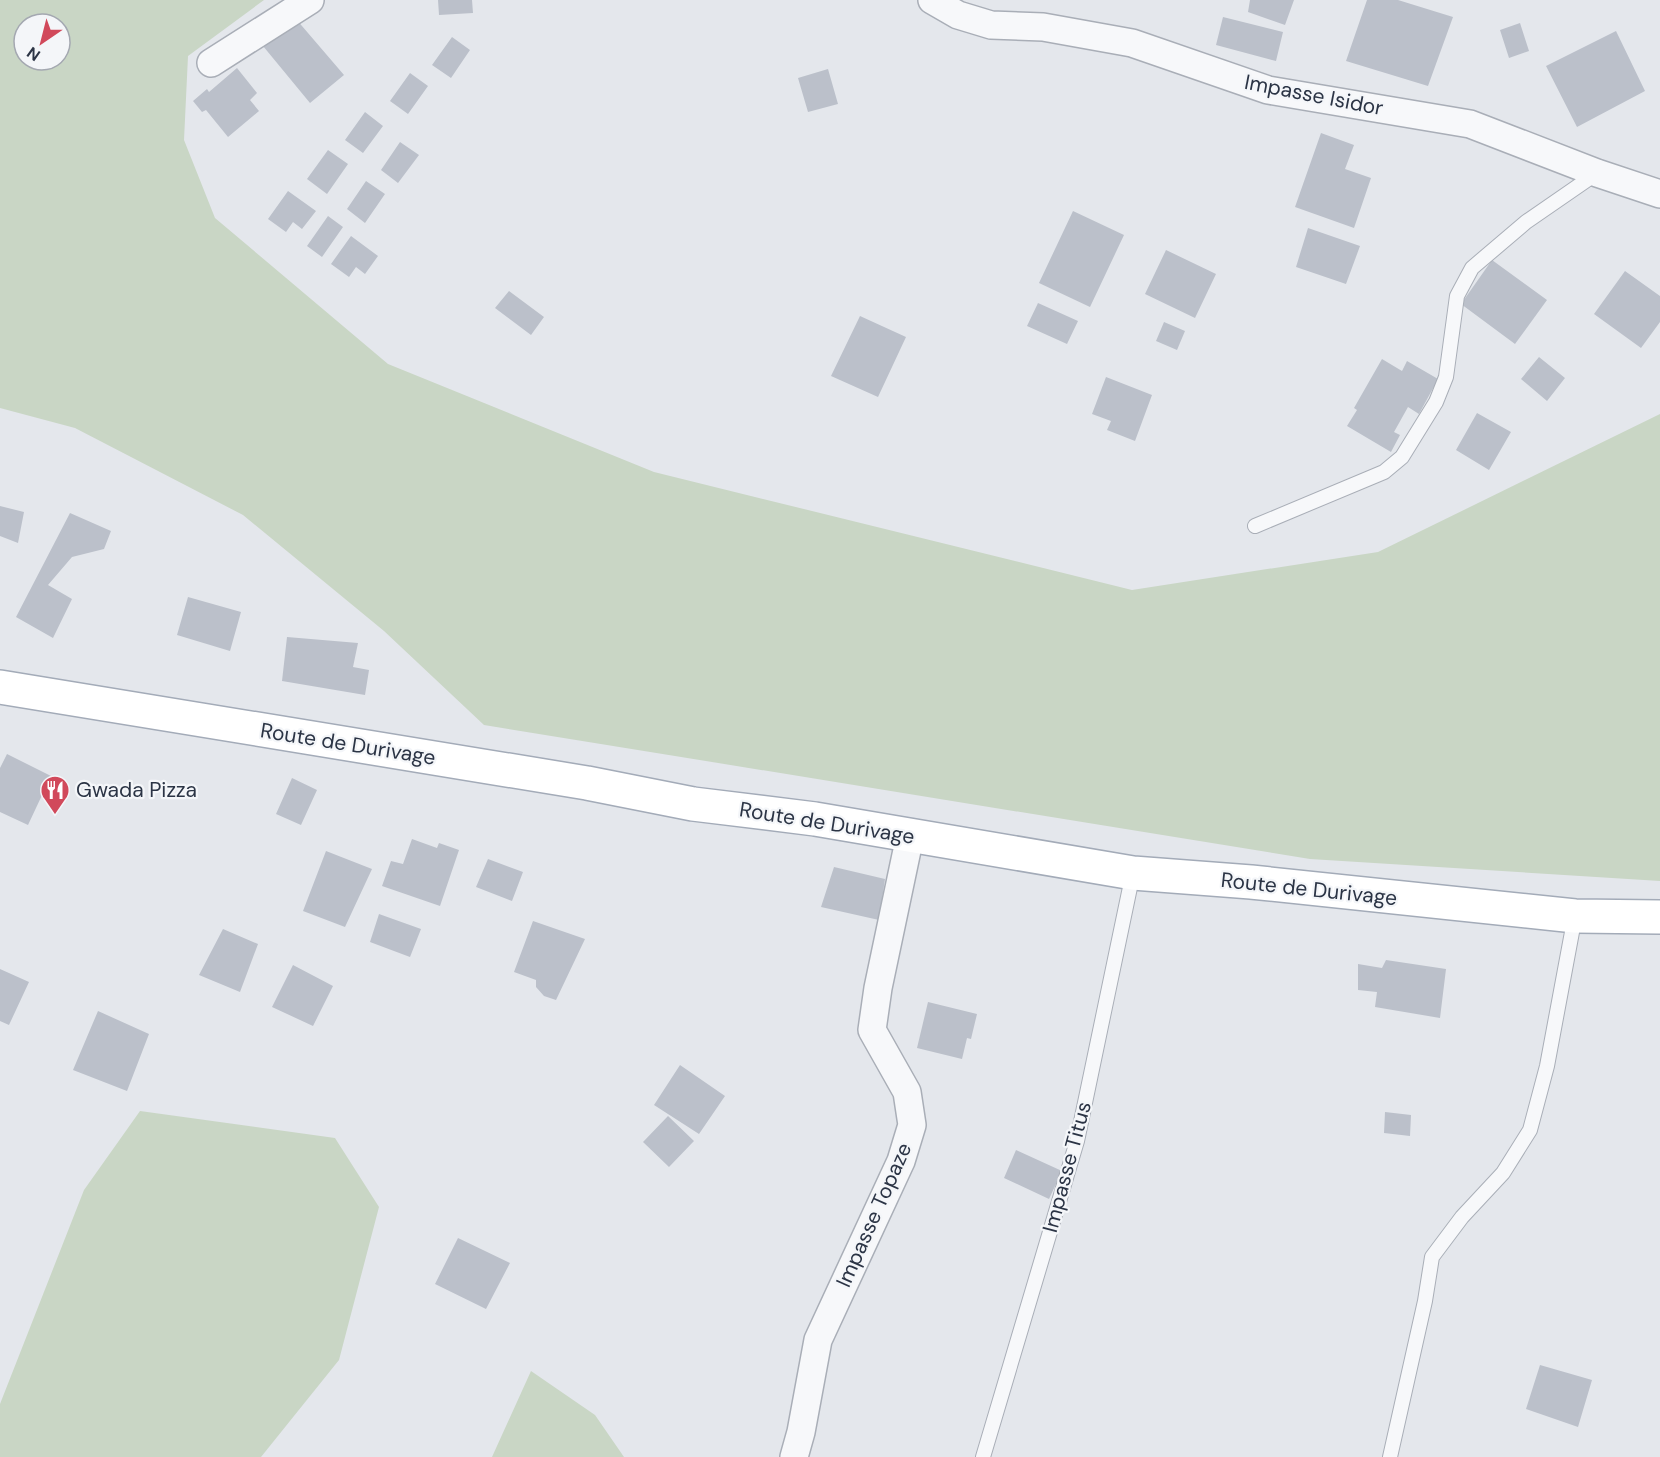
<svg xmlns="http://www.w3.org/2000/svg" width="1660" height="1457" font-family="'DM Sans',sans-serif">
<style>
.green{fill:#c9d6c5;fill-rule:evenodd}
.building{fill:#bbc0ca}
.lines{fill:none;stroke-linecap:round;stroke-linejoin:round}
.service-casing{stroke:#a9aeb7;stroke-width:16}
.minor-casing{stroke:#a9aeb7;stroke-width:30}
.primary-casing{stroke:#a3abb8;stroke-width:36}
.service{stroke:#f7f8fa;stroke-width:14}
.minor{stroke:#f7f8fa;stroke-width:27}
.primary{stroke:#fff;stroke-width:33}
.labels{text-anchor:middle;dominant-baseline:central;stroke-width:4.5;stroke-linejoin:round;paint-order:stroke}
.street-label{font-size:21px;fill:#2b3445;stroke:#f4f6f9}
.poi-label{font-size:21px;fill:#2b3445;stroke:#f4f6f9;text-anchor:start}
</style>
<rect width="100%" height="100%" fill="#e4e7ec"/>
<path class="green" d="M0 0H264L188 56 184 140 215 218 388 364 654 472 1132 590 1378 552 1660 414V881L1310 859 484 725 384 631 243 515 75 428 0 408ZM24 24H60V60H24Z
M140 1111 335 1138 379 1207 339 1360 261 1457H0V1404L84 1190Z
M531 1371 595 1415 624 1457H492Z"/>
<path class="building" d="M438 0H472L473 13 439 15Z
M1250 0H1294L1285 25 1248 12Z
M1367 0H1398L1453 17 1428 86 1346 61Z
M1223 17 1283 32 1276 61 1216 45Z
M296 19 344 75 310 103 263 46Z
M1520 23 1529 51 1509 58 1500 30Z
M1616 31 1645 91 1577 127 1546 66Z
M452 37 470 50 451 78 432 65Z
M237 68 257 93 250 100 259 111 228 137 206 110 202 112 193 101 207 89 209 92Z
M828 69 838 104 808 112 798 78Z
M410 73 428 86 408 114 390 101Z
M365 112 383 126 363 153 345 140Z
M1321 133 1354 145 1345 169 1371 178 1354 228 1295 207Z
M400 142 419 155 398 183 381 170Z
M328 150 348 164 327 194 307 179Z
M366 181 385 194 365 223 347 209Z
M288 191 316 211 302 229 293 222 286 232 268 219Z
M1073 211 1124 235 1090 307 1039 283Z
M328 216 343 227 322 257 307 246Z
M1308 228 1360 246 1346 284 1296 267Z
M351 236 378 256 365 274 356 267 349 277 331 264Z
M1166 250 1216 274 1195 318 1145 294Z
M1492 260 1547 300 1515 344 1461 304Z
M1625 271 1660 296V322L1641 348 1594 314Z
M509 291 544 317 531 335 495 308Z
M1038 303 1078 321 1067 344 1027 326Z
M860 316 906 337 878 397 831 376Z
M1164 322 1185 331 1177 350 1156 341Z
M1539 357 1565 378 1547 401 1521 379Z
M1382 359 1402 371 1407 361 1438 379 1419 414 1408 407 1394 432 1400 435 1391 452 1347 426 1357 410 1354 408Z
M1106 377 1152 395 1135 441 1107 430 1111 421 1092 414Z
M1477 413 1511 432 1489 470 1456 450Z
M0 506 24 512 18 543 0 536Z
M70 513 111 531 104 549 72 557 48 585 72 599 53 638 16 617Z
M188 597 241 612 230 651 177 635Z
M287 637 358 643 353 667 369 670 365 695 282 681Z
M7 754 51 776 28 825 0 812V768Z
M292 778 317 790 301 825 276 814Z
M412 839 437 848 439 843 459 850 440 906 382 886 391 861 403 864Z
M326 851 372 869 345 927 303 911Z
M488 859 523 872 512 901 476 887Z
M834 867 885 879 879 920 821 907Z
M379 914 421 929 410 957 370 942Z
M533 921 585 939 556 1000 544 996 536 987V980L514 972Z
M223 929 258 944 240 992 199 975Z
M1386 960 1446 969 1440 1018 1375 1007 1377 992 1358 990V964L1382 968Z
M293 965 333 986 313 1026 272 1007Z
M0 969 29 982 9 1025 0 1021Z
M928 1002 977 1014 971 1039 967 1038 962 1059 917 1048Z
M98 1011 149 1034 127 1091 73 1070Z
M680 1065 725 1096 699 1134 654 1105Z
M1385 1112 1411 1115 1410 1136 1384 1133Z
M668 1116 694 1141 669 1167 643 1142Z
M1016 1150 1062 1171 1049 1199 1004 1178Z
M458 1238 510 1263 486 1309 435 1284Z
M1540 1365 1592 1380 1578 1427 1526 1409Z"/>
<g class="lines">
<g class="service-casing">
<path id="service" d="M1255 526 1384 472 1402 457 1436 402 1446 377 1457 296 1472 268 1526 222 1597 173
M983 1457 1077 1141 1133 873
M1390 1457 1425 1301 1432 1257 1462 1217 1503 1173 1530 1130 1547 1066 1575 916"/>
</g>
<g class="minor-casing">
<path id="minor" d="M932 0 958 15 991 25 1043 27 1132 43 1268 90 1470 124 1597 173 1660 194
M211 63 310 0
M794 1457 801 1432 818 1340 901 1161 912 1125 907 1092 872 1030 878 988 910 836"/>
</g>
<g class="primary-casing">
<path id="primary" d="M0 687 587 783 693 804 815 819 1133 873 1251 882 1575 916 1660 917"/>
</g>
<use href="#service" class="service"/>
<use href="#minor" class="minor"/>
<use href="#primary" class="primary"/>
</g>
<defs>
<g id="restaurant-pin" transform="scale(1.5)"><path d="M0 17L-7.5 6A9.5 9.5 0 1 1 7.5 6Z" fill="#d1495b" stroke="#f4f6f9"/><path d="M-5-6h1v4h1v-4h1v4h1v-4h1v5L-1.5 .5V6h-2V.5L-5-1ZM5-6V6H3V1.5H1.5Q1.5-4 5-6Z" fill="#fff"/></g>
</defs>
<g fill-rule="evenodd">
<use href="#restaurant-pin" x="55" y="790"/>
</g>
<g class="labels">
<g class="street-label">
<text transform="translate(1314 95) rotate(11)">Impasse Isidor</text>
<text transform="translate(348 744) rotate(9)">Route de Durivage</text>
<text transform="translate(827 823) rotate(9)">Route de Durivage</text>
<text transform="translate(1309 889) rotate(6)">Route de Durivage</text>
<text transform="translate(1067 1167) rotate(-75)">Impasse Titus</text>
<text transform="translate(874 1215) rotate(-66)">Impasse Topaze</text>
</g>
<g class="poi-label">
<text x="76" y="790">Gwada Pizza</text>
</g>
</g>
<g transform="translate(42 42) rotate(215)"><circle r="28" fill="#f4f6f9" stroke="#a4a8b1" stroke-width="1.5"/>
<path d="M0-4.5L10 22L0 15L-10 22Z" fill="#d1495b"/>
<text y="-9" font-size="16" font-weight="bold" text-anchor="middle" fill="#2b3445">N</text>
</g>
</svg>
